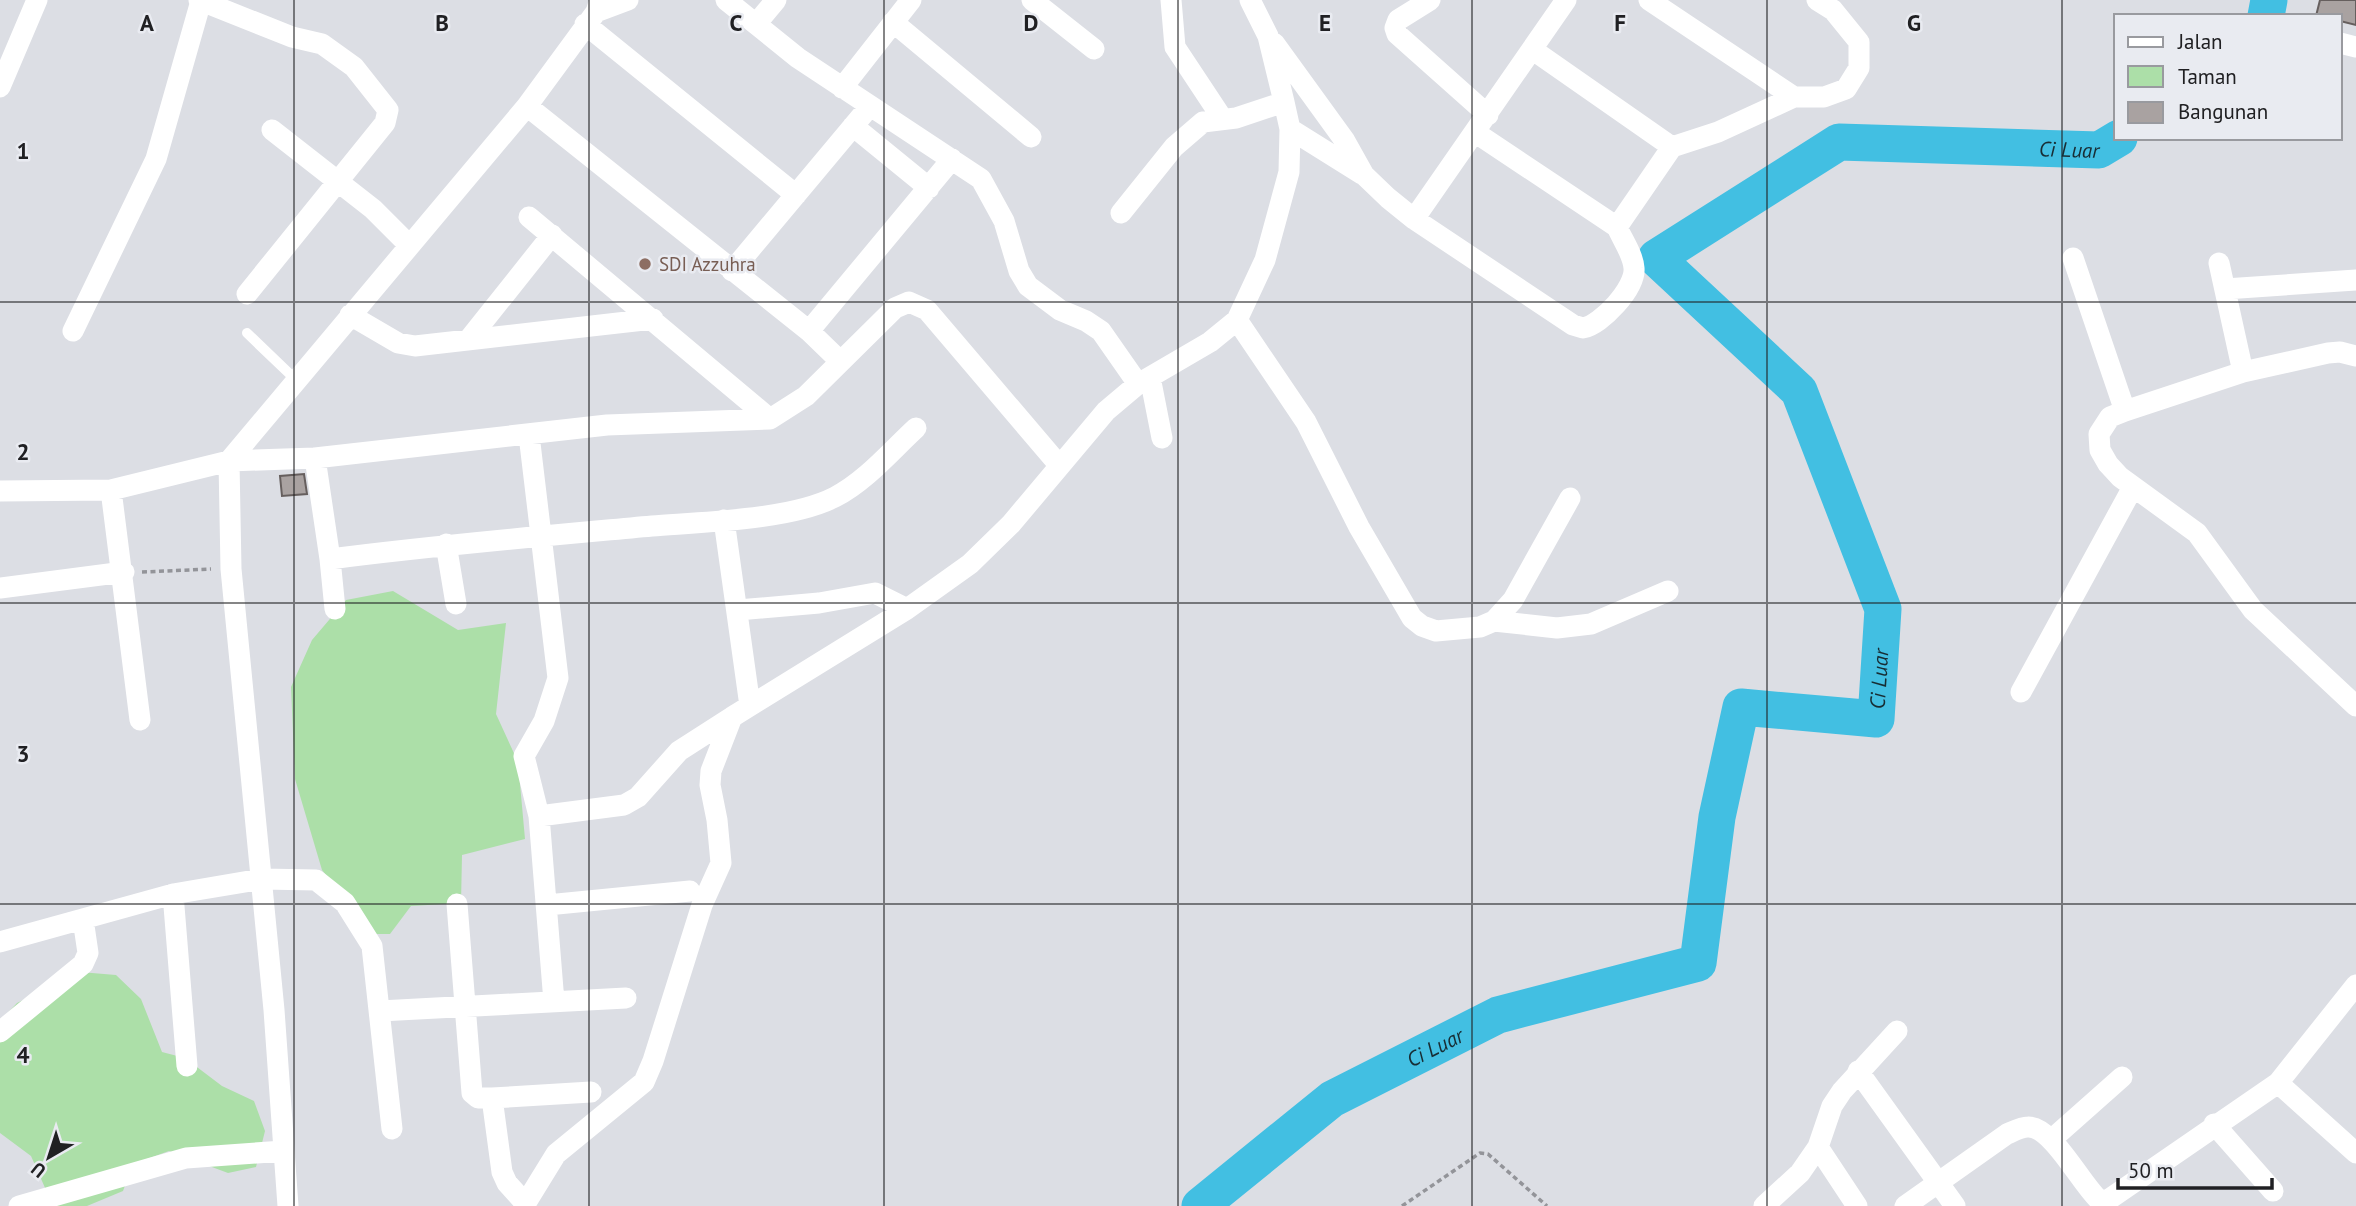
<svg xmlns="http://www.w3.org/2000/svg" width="2356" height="1206" font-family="'PT Sans',sans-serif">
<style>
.green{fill:#acdfa8}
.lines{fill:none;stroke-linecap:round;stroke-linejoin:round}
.river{stroke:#42bfe2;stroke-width:37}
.building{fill:#a9a2a1;stroke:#665f5e;stroke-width:2}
.path{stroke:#939499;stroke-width:3.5;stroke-dasharray:5 3.5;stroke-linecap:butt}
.lane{stroke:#fff;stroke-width:10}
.street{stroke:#fff;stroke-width:21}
.grid{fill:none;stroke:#202023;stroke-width:2;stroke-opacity:0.55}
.education-dot{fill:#8d6e63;stroke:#e9ebf1;stroke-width:2.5}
.labels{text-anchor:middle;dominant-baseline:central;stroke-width:5;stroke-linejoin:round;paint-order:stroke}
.education-label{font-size:19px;fill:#785e54;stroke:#e9ebf1;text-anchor:start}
.water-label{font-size:21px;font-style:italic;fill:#182d34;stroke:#e9ebf1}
.grid-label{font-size:23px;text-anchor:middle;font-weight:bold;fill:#202023;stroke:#e9ebf1;stroke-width:5;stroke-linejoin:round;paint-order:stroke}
</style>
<rect width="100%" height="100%" fill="#dcdee4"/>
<path class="green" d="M393 591 458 630 506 623 496 714 518 762 525 839 462 855 461 903 411 906 390 934H372L322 870 295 779 291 687 312 640 346 600Z
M80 972 116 975 141 999 162 1052 185 1058 222 1086 254 1101 265 1131 256 1167 228 1173 169 1151 133 1164 123 1191 87 1206H53L31 1156 0 1133V1021L17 1003Z"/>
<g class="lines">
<g class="river">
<path d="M2266 16 2269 0"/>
<path id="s1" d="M1200 1206 1332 1099 1498 1015 1698 963 1717 817 1741 707 1876 719 1883 609 1799 391 1656 258 1839 142 2099 150 2119 138"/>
</g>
</g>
<path class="building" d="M2320 0H2356V25L2340 21V16H2316Z
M304 474 307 494 282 496 280 476Z"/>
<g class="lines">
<path class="path" d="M142 572 211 569
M1402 1206 1480 1153 1488 1154 1547 1206"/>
<path class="lane" d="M247 333 295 379"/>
<path class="street" d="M199 0 292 37 322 44 354 67 388 110 385 123 247 294
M726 0 798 58 981 179 1004 221 1019 271 1028 286 1060 310 1086 321 1101 331 1138 384
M1032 0 1094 49
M1171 0 1175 47 1222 118
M1430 0 1398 20 1395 28 1397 34 1488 115
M1649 0 1794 97
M596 12 628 0
M893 22 1031 137
M585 24 796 195
M756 24 776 0
M1274 43 1345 141 1364 175 1388 198 1414 219 1573 325 1583 328C1601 325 1636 288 1634 268 1633 254 1622 239 1617 227L1672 147 1718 132 1794 97H1824L1846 89 1859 68V42L1833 10 1817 0
M2340 43 2356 47
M1533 50 1672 147
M0 87 37 0
M842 88 911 0
M527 106 809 331 840 361
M853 126 929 188
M1290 129 1362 174
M272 130 373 209 409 245
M1476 133 1617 227
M1121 213 1174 147 1203 122 1236 118 1284 102
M529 217 770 419
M1414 219 1566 0
M2073 258 2125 411
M2219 263 2243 372
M732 271 870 106
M2225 289 2356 280
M350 315 398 343 415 346 653 319
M1237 320 1306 422 1359 527 1412 618 1422 626 1436 631 1480 627 1494 621 1513 600 1570 498
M73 331 156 159 201 1
M809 331 952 159
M470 338 552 235
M2356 356 2340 352 2328 353 2243 372 2125 411 2110 417 2099 434 2100 450 2108 464 2120 477 2197 533 2253 610 2356 706
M1150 377 1162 438
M529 435 558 678 544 721 524 756 539 816 554 1002
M315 458 330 559C437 545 544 536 652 526 704 522 790 520 835 497 866 481 891 451 916 428
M111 490 140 720
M0 491 111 490 229 461 315 458 607 425 770 419 806 396 895 308 909 302 927 310 1059 465
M724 520 750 706
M446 544 456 604
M330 559 335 609
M0 588 124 572
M738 610 819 603 875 593 907 609
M1494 621 1557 628 1591 624 1668 591
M2021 692 2133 487
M539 816 624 805 638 797 679 751 732 717
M173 894 187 1066
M457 904 472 1093 478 1098H492L591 1092
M547 905 690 891
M0 942 173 894 262 879 316 880 345 903 372 946 392 1129
M380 1011 626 998
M0 1032 83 964 88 953 83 919
M1858 1071 1955 1206
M2278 1083 2356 1153
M492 1098 502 1172 507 1183 525 1203
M2214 1124 2273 1191
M2051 1140 2122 1077
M1818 1147 1857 1206
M19 1206 186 1158 284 1151
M288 1206 274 1010 231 569 229 461 527 106 596 12 600 0
M524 1206 556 1154 644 1082 653 1061 702 905 721 863 717 820 710 785 711 771 732 717 907 609 970 564 1011 524 1106 411 1138 384 1210 342 1237 320 1265 260 1289 172 1290 129 1284 102 1268 36 1250 0
M1764 1206 1800 1173 1818 1147 1832 1106 1842 1091 1897 1031
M1905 1206 2007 1134C2014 1131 2021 1127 2028 1127 2052 1126 2081 1184 2099 1200H2108L2278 1083 2356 985"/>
</g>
<path class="grid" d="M294 0V1206M589 0V1206M884 0V1206M1178 0V1206M1472 0V1206M1767 0V1206M2062 0V1206M0 302H2356M0 603H2356M0 904H2356"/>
<circle class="education-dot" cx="645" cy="264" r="7"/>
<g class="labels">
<g class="education-label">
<text x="659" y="264">SDI Azzuhra</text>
</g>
<g class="water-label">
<text stroke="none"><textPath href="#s1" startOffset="1944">Ci Luar</textPath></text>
<text stroke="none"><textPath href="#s1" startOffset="998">Ci Luar</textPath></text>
<text stroke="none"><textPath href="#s1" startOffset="285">Ci Luar</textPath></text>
</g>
</g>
<g class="grid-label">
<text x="147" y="31">A</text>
<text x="442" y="31">B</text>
<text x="736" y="31">C</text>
<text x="1031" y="31">D</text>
<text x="1325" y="31">E</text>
<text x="1620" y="31">F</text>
<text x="1914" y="31">G</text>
<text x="23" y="159">1</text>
<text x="23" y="460">2</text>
<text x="23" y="762">3</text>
<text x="23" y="1063">4</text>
</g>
<rect x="2114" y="14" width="228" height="126" fill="#e9ebf1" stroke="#999a9f" stroke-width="2"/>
<rect x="2128" y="37" width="35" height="10" fill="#ffffff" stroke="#999a9f" stroke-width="2"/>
<text x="2178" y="49" font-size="21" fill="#202023">Jalan</text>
<rect x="2128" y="66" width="35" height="21" fill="#acdfa8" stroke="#999a9f" stroke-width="2"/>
<text x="2178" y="84" font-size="21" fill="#202023">Taman</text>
<rect x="2128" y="102" width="35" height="21" fill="#a9a2a1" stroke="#999a9f" stroke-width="2"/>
<text x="2178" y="119" font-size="21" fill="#202023">Bangunan</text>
<g transform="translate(49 1157) rotate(219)" stroke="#e9ebf1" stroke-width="5" paint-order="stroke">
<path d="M0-5L12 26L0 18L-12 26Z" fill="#202023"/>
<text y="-10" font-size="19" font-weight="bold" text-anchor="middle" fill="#202023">U</text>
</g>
<path d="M2118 1178v10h154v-10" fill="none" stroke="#202023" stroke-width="3.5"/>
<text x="2128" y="1178" font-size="21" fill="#202023" stroke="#e9ebf1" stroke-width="5" paint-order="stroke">50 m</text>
</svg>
